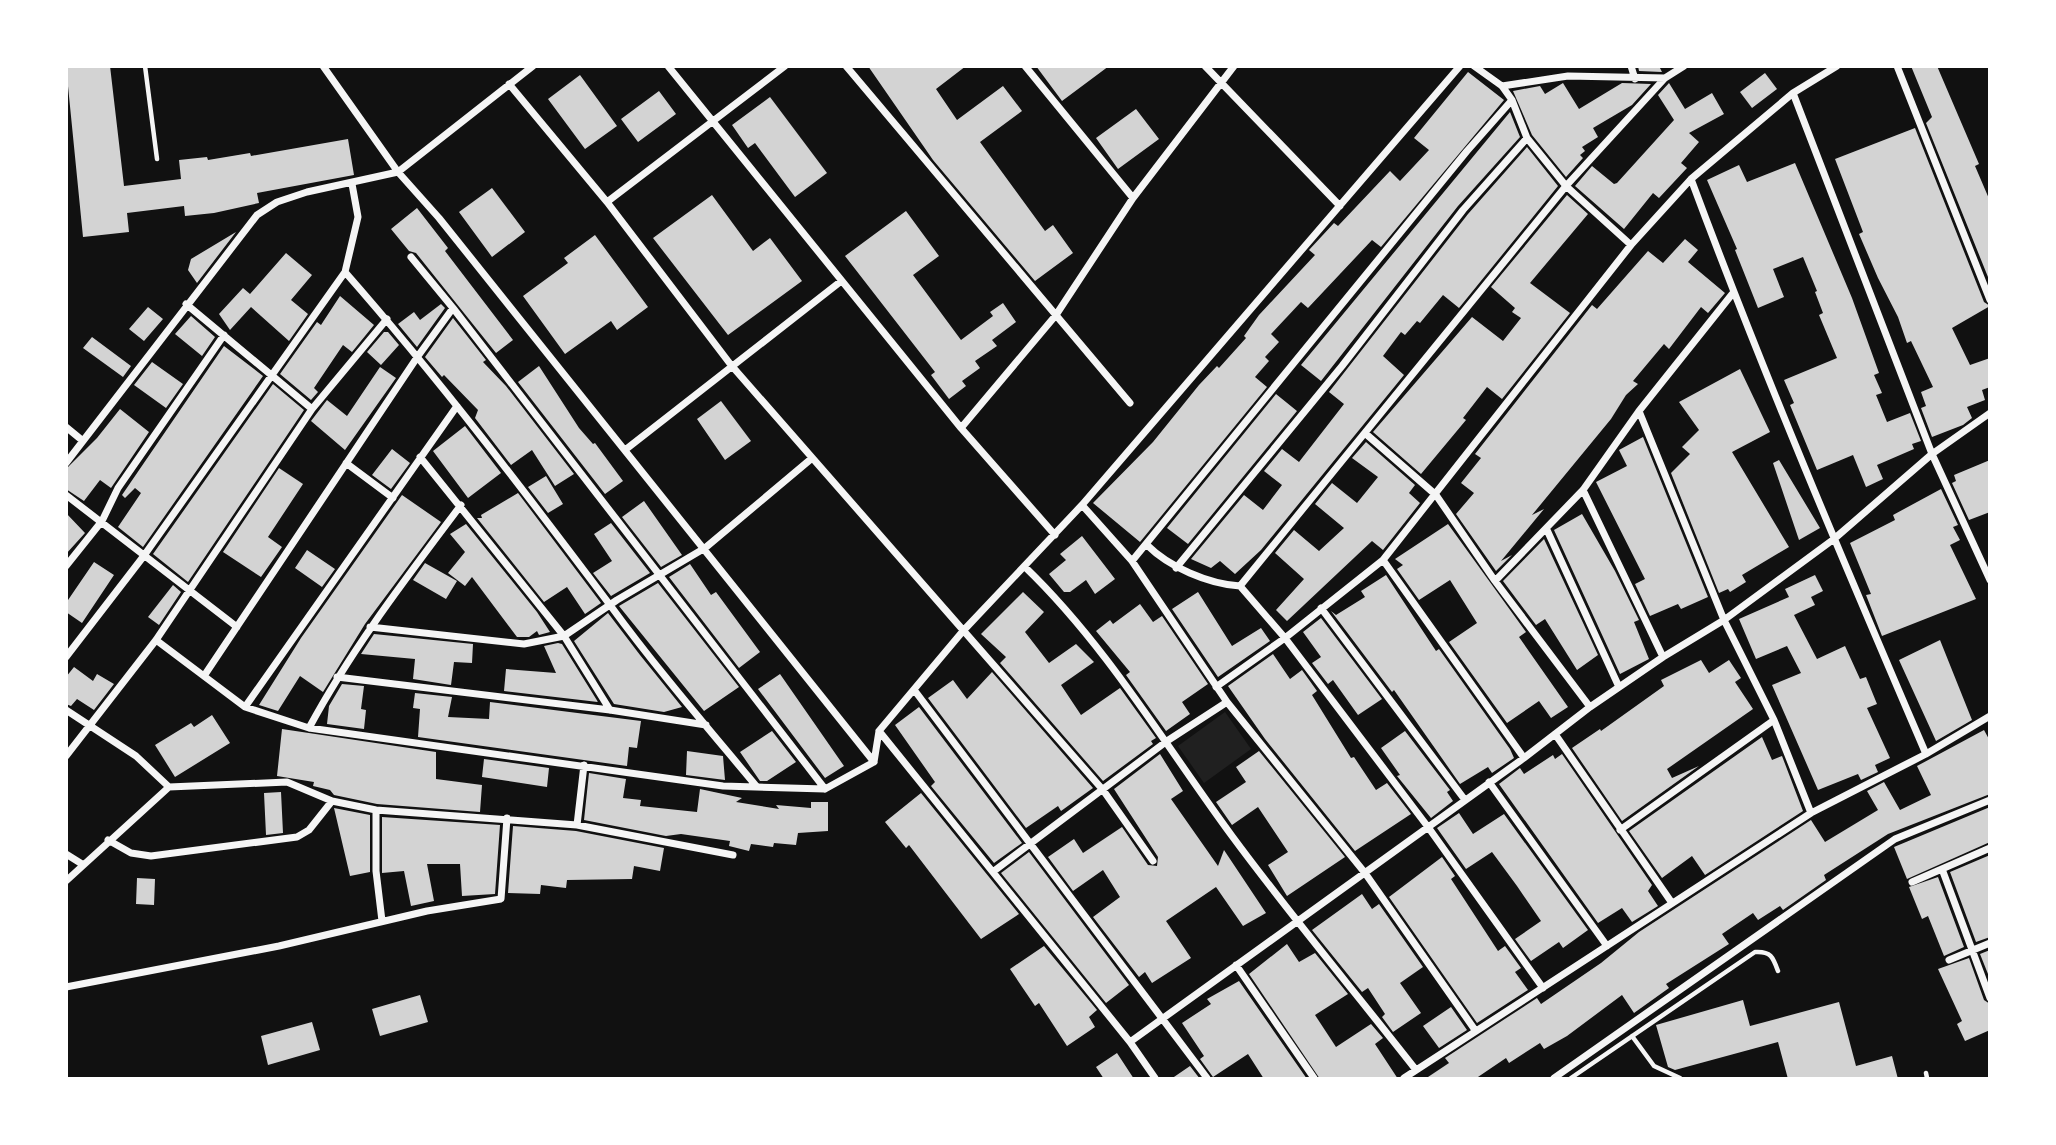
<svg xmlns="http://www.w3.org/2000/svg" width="2056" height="1145" font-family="'Varela Round',sans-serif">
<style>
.green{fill:#202020}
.building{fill:#d3d3d3}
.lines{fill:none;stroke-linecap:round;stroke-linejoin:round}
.service{stroke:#f5f5f5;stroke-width:4.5}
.minor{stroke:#f5f5f5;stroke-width:7}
</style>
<rect width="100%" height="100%" fill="#111"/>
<path class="green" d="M1225 712 1251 749 1204 783 1178 746Z"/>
<path class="building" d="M66 66H110L124 186 181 179 179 160 207 157 208 160 250 153 251 156 348 139 354 175 257 193 259 203 214 213 185 216 184 206 127 213 129 232 83 237Z
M868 66H966L936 89 957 120 1003 86 1022 111 980 142 1045 231 1053 225 1073 253 1035 281 933 160Z
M1036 66H1109L1062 101Z
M1638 66H1659L1662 72 1639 71Z
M1911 66H1937L1979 164 1975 166 1990 201V282L1926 123 1932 117Z
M1468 72 1504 100 1381 247 1372 240 1308 308 1301 302 1271 334 1279 342 1265 357 1269 361 1255 377 1267 387 1140 542 1093 503 1153 442 1199 385 1217 366 1219 368 1246 338 1244 336 1259 315 1315 255 1309 250 1334 223 1338 226 1390 171 1400 181 1429 150 1414 138Z
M1765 73 1777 89 1752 108 1740 92Z
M580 75 617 126 585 149 548 99Z
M1563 83 1579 109 1622 83 1651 84 1632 105 1593 128 1598 137 1582 147 1585 151 1580 155 1583 158 1566 177 1532 135 1513 91 1540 86 1545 94Z
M1669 83 1685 109 1712 93 1724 114 1689 133 1699 142 1681 163 1687 168 1659 198 1653 193 1624 229 1575 186 1592 166 1614 184 1617 183 1674 120 1658 95Z
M659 91 676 114 638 142 621 119Z
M770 97 827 173 795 197 755 143 748 148 732 125Z
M1136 109 1159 139 1118 169 1096 138Z
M1510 112 1520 137 1458 206 1321 381 1301 365Z
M1915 128 1984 302 1990 306 1952 328 1970 365 1990 358V387L1982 390 1985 400 1967 407 1972 418 1963 425 1932 437 1921 408 1926 406 1921 392 1933 387 1911 341 1907 343 1898 317 1878 278 1859 234 1863 232 1835 159Z
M1527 147 1558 186 1459 308 1443 295 1420 323 1417 321 1405 335 1401 332 1383 356 1404 375 1261 550 1235 574 1220 561 1211 568 1191 559 1244 495 1263 510 1282 485 1264 471 1282 449 1299 462 1344 404 1329 392 1468 214Z
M1795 163 1852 298 1879 373 1874 375 1882 393 1876 395 1887 422 1910 413 1921 441 1912 444 1914 449 1877 465 1883 479 1866 487 1853 455 1817 470 1790 405 1794 403 1784 380 1837 358 1819 315 1823 313 1815 292 1817 291 1803 257 1773 269 1784 297 1758 308 1735 250 1737 249 1707 180 1739 165 1747 182Z
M492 188 525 232 492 257 459 212Z
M712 195 753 251 770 238 802 281 728 335 653 238Z
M1567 195 1588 214 1530 283 1570 313 1502 399 1487 387 1463 418 1466 420 1421 474 1373 432 1472 317 1503 341 1521 318 1512 312 1515 308 1491 287Z
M417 208 448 248 445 251 513 340 496 353 416 253 409 251 391 229Z
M906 211 939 256 913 275 961 340 993 316 990 312 1003 303 1016 322 992 340 997 346 975 361 980 368 962 381 966 386 949 399 931 375 935 372 845 256Z
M236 232 197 283 188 270 191 259Z
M595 235 648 307 617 330 611 321 565 354 523 296 568 263 564 258Z
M1685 239 1698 250 1688 262 1725 293 1708 313 1701 307 1669 349 1664 344 1633 381 1638 384 1626 395 1611 419 1532 515 1544 509 1501 561 1512 555 1496 571 1456 514 1474 493 1461 483 1481 458 1475 454 1592 305 1597 309 1648 251 1663 263Z
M286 253 312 275 291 300 308 314 289 341 251 307 230 330 219 314 243 288 250 294Z
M340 296 374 325 352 352 343 345 314 388 318 392 311 400 280 374 317 322 321 325Z
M441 304 445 308 417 347 398 324 414 312 420 320Z
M148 307 163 319 144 341 129 329Z
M191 316 215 337 202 356 175 334Z
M453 318 486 360 483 362 506 386 574 474 555 486 532 450 511 465 475 418 478 410 444 375 442 377 425 357Z
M384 332H388L399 345 381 365 367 352Z
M92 337 131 366 123 377 83 348Z
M224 346 263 376 143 547 118 527 141 493 135 488 125 498 122 495Z
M152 362 183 384 166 408 134 385Z
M539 366 579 428 593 444 595 443 623 481 605 494 518 382Z
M380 367 396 378 345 450 311 421 327 400 347 416Z
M1740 369 1770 432 1732 452 1789 547 1742 575 1746 582 1730 592 1728 589 1719 593 1671 473 1690 454 1682 447 1699 430 1679 402Z
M273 384 304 410 188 582 153 554Z
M1276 394 1297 411 1188 544 1167 528Z
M721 401 751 441 725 460 697 419Z
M120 409 149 432 111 488 100 480 84 501 66 489V469L97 438Z
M465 426 501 473 468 498 433 451Z
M1643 437 1708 597 1681 609 1678 604 1650 616 1635 584 1645 579 1596 482 1627 466 1619 450Z
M1366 442 1415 485 1409 493 1420 503 1383 550 1372 541 1287 621 1276 610 1304 579 1275 553 1294 530 1319 551 1344 528 1315 504 1332 483 1357 503 1378 477 1352 458Z
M392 449 410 463 391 489 372 475Z
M1779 460 1820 528 1799 540 1773 463Z
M1990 460V512L1969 520 1952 483 1956 481 1954 475Z
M279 468 303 484 268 537 282 547 261 577 223 552Z
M546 476 563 504 548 513 528 487Z
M1941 489 1958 525 1953 527 1960 540 1950 545 1976 599 1882 636 1866 595 1871 594 1850 543 1895 520 1893 515Z
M518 493 601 603 585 614 567 587 544 602 477 518H482L481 515Z
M402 495 441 522 365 624 323 692 300 676 278 711 259 705 301 638Z
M644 501 682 555 661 567 622 517Z
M66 513 85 533 66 554Z
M1582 514 1615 571 1639 620 1634 622 1649 659 1620 674 1554 530Z
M611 523 650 573 611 596 593 573 612 561 594 534Z
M466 524 537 612 550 632 539 635 537 631 529 637H517L472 577 465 586 448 573 465 552 450 534Z
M1448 524 1526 632 1519 637 1568 707 1551 718 1539 701 1507 723 1449 642 1477 623 1450 580 1419 600 1397 569 1403 565 1395 559Z
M1082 536 1115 579 1095 594 1086 580 1070 592H1064L1049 574 1066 560 1060 554Z
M1544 539 1598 655 1577 670 1545 619 1536 625 1503 581Z
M307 550 335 569 322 587 295 568Z
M94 562 114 575 82 623 66 612V603Z
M425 563 457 581 446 599 413 580Z
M690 564 711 595 716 592 760 652 739 668 669 577Z
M1386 575 1436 651 1439 649 1510 749 1514 758 1492 773 1488 767 1460 784 1394 690 1392 692 1331 611 1336 615 1365 597 1361 591Z
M1815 575 1823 591 1811 597 1815 605 1794 615 1817 659 1845 646 1860 679 1866 677 1877 704 1867 708 1890 758 1875 765 1878 772 1861 780 1858 774 1818 790 1772 685 1801 673 1787 646 1756 659 1739 619 1789 597 1785 589Z
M658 583 739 687 704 711 619 606Z
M173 585 181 592 159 625 148 617Z
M1023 592 1044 612 1025 632 1049 663 1076 644 1094 662 1061 685 1081 715 1120 688 1156 738 1151 741 1153 744 1103 781 1000 663 1006 657 981 634Z
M1198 592 1232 646 1261 628 1270 641 1218 677 1172 609Z
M1140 604 1153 622 1162 616 1208 684 1182 702 1190 714 1166 731 1126 675 1130 672 1096 631 1110 620 1113 624Z
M608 613 640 655 682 707 664 712 614 704 574 641Z
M1321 618 1382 699 1358 715 1333 680 1328 684 1312 663 1321 657 1303 632Z
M374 634 473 644 472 663 454 662 451 685 413 679 415 659 361 654Z
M1940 640 1972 720 1936 741 1899 660Z
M558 643 562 644 598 702 504 691 506 669 556 673 544 646Z
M1273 654 1290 679 1302 670 1317 691 1312 695 1351 758 1354 757 1376 790 1387 783 1411 814 1355 851 1265 739 1228 686Z
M1701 660 1709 673 1729 660 1741 678 1735 682 1753 709 1667 769 1672 778 1699 766 1622 821 1572 748 1600 729 1601 731 1664 686 1661 680Z
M74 667 93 681 97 674 114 684 94 710 77 699 71 706 66 704V677Z
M992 672 1093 788 1061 811 1058 806 1026 828 928 698 953 680 967 699Z
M780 674 844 766 825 778 758 689Z
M342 684 364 686 361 709 366 710 364 729 327 724 329 706Z
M415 693 452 697 448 717 489 719 490 702 641 721 637 748 629 747 627 766 418 737 420 709 413 708Z
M919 707 1022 843 994 863 931 786 935 782 895 725Z
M212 715 230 743 175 777 155 745 191 723 194 727Z
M282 729 436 752V779L482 785 480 812 377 804 334 795 330 790 313 786 314 782 277 776Z
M1984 730 1990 741V794L1888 834 1824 875 1826 880 1783 910 1780 906 1758 920 1753 913 1722 934 1729 944 1666 984 1669 988 1634 1013 1622 995 1567 1036 1544 1049 1540 1043 1509 1063 1506 1058 1475 1079H1425L1449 1063 1445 1058 1537 998 1541 1004 1601 963 1639 932 1811 820 1825 842 1878 810 1867 791 1884 782 1900 810 1931 795 1917 766Z
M772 731 796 762 767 781H760L740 752Z
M1405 731 1450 790 1447 792 1453 801 1431 818 1397 776 1400 775 1381 748Z
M1762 737 1772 760 1782 756 1803 811 1705 875 1692 856 1662 878 1629 831Z
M687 751 723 756 725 780 686 775Z
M1259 751 1345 857 1287 896 1268 865 1288 852 1258 807 1232 825 1216 802 1246 782 1236 767Z
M1160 754 1183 791 1171 799 1218 866 1224 850 1266 913 1243 926 1216 887 1166 921 1191 958 1152 983 1145 972 1139 977 1093 917 1120 897 1103 870 1073 891 1048 857 1074 839 1083 853 1122 827 1148 865 1157 866 1158 857 1114 789Z
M1562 754 1652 885 1648 891 1658 906 1632 922 1622 908 1598 923 1499 784 1520 768 1524 774 1553 755 1555 759Z
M484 759 549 768 547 787 482 777Z
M589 773 626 779 623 798 641 800 640 806 697 812 700 789 742 798 736 802 779 809 776 805 811 808V802H828V831L798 833 796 845 774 843 773 847 751 844 749 851 729 846 730 841 681 834 666 836 584 820Z
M281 792 283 833 266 835 264 793Z
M921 793 1019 914 981 939 909 845 906 848 885 822Z
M1990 807V842L1907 879 1894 847Z
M334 808 370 815V872L350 876Z
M1459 813 1473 834 1504 814 1588 930 1563 948 1559 942 1531 961 1515 939 1541 921 1517 886 1492 852 1466 869 1437 828Z
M382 817 500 825 495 894 462 896 460 864H427L434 901 411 906 404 871 382 873Z
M513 826 576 831 664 848 660 871 634 866 632 879 567 880 566 888 541 885 540 894 508 893Z
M1029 852 1129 985 1106 1003 1001 873Z
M1990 855V937L1976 942 1950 872Z
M1442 857 1455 876 1451 879 1498 951 1505 946 1521 968 1515 972 1528 990 1477 1023 1389 897Z
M1938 877 1964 947 1944 956 1928 916 1922 919 1909 887Z
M137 878 155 879 154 905 136 904Z
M1362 894 1372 909 1379 904 1423 967 1400 983 1421 1013 1393 1032 1382 1017 1385 1014 1368 988 1362 992 1312 930Z
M1287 944 1299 962 1315 953 1348 994 1315 1015 1336 1047 1371 1024 1383 1038 1375 1044 1398 1079H1320L1249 974Z
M1044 946 1097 1010 1089 1017 1095 1027 1067 1046 1039 1003 1035 1006 1010 969Z
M1990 950V979L1980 954Z
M1969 958 1984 1000 1990 1004V1030L1965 1041 1957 1024 1962 1021 1938 969Z
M1239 981 1307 1079H1264L1248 1054 1213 1077 1200 1059 1204 1056 1182 1023 1211 1004 1207 999Z
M420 995 428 1022 380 1036 372 1009Z
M1743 1000 1750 1026 1839 1002 1856 1066 1892 1056 1898 1079H1788L1778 1042 1675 1070 1668 1067 1656 1025Z
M1451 1007 1467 1030 1439 1048 1423 1026Z
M312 1022 320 1050 268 1065 261 1036Z
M1117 1053 1134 1079H1104L1096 1067Z
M1190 1066 1200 1079H1171Z"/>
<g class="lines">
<path class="service" d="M145 66 157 159
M1632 1036 1654 1066 1680 1078
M1926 1073 1927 1078
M1571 1078 1755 952C1771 951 1773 957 1778 971"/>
<path class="minor" d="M323 66 398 172 439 218 874 762
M668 66 961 428 1055 535
M846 66 1130 403
M1025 66 1133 198
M1205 66 1340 206
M1474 66 1502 86 1512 100 1527 138 1566 186 1631 245
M1631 66 1635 79
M1897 66 1990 300
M509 84 607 202 731 365 1103 790 1153 861
M1502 86 1568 76 1665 78 1684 66
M1793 93 1932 454 1990 580
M1691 179C1763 373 1844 563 1926 754
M607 202 785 66
M411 257 453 308
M345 272 358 217 352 184
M186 304 312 409
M1639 411 1724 620 1774 720 1811 813
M66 427 83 441
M961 428 1056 315 1133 198 1234 66
M1366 434 1436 495 1495 581 1590 707
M625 450 840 282
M420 457 564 636 610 710
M66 463 257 215 277 202 307 192 398 172 533 66
M346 463 393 498
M1583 490 1663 657
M66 495 237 627
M1082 505 1132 561 1227 702 1365 873 1475 1030
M1547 530 1619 687
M1147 545C1169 567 1208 584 1240 586L1285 638 1428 827 1543 988
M1383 560 1524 758
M1132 561 1467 151 1512 100
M66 566 102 521 118 488 224 335
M1025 567C1107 646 1165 745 1232 836 1291 916 1355 992 1416 1070
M1176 568 1342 366 1463 210 1527 138
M1495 581 1583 490 1639 411 1733 293
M1240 586 1566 186 1665 78
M1321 608 1465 800
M370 627 524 644 564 636 617 600 705 548 811 459
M156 640 245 707 309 728 723 786 825 789 874 762 879 731 963 631 1082 505 1460 66
M66 657 143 557 345 272C439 379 525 492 610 605 656 668 707 727 757 787
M204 676 418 356 453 308 825 789
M337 677 610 710 706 725
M1216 687 1285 638 1383 560 1631 245 1691 179 1793 93 1837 66
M915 691 1207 1078
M245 707 457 406
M66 710 136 756 169 787 287 782 332 801 376 810 577 825 733 855
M309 728C352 648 407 577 461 505
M879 731 1130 1042 1155 1078
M1555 734 1672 903
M66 756 156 640 312 409 387 319
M1489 782 1607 946
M376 810V871L382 921
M577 825 584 765
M1620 830 1774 720
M108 840 131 853 151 856 297 837 309 830 332 801
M66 854 82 864
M1942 869 1990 998
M994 871 1167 741 1227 702
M66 881 169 787
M1912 882 1990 848
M1949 960 1990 943
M1236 965 1314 1078
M66 987 279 946 427 911 501 899 507 818
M1130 1042 1524 758 1590 707 1663 657 1724 620 1834 539 1932 454 1990 413
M1404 1078 1811 813 1926 754 1990 716
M1554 1078 1895 839 1990 800"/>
</g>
<rect width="2056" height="1145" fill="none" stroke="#ffffff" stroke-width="136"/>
</svg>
